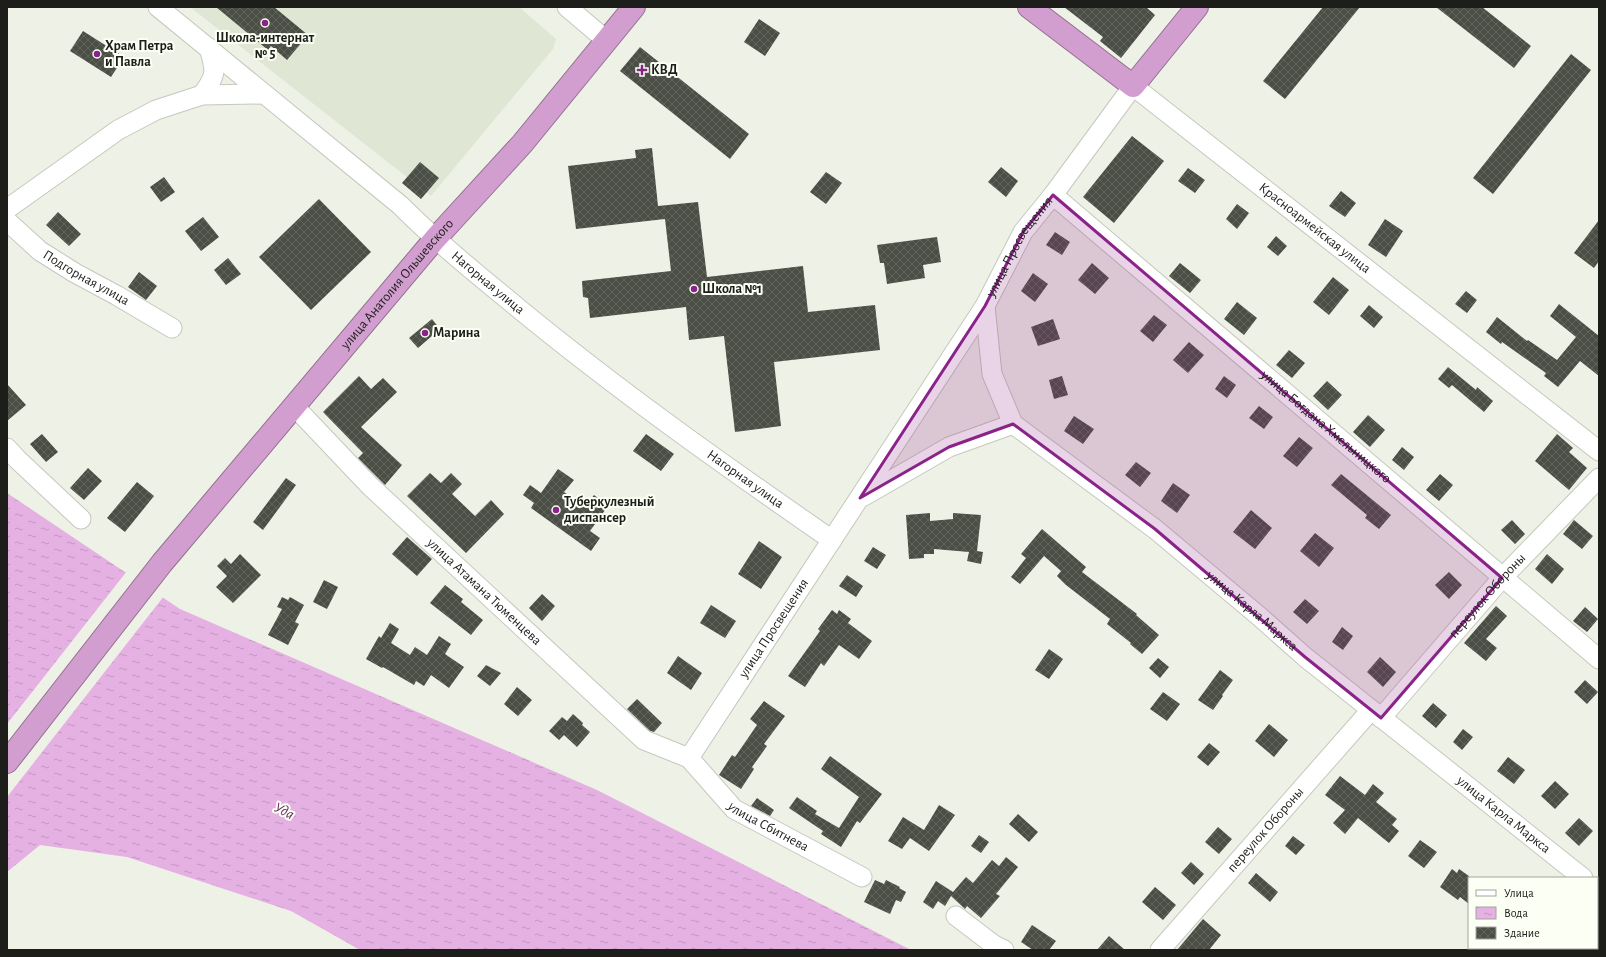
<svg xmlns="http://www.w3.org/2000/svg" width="1606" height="957" font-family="'Alegreya Sans',sans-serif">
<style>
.built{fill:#e0e6d4}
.water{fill:url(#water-ripples)}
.pier{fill:#eef1e6}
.building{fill:url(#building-cross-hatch)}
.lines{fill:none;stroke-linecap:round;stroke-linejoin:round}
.minor-casing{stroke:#c5c8bd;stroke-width:21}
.highway-casing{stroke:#937190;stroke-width:24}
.minor{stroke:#fff;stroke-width:19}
.highway{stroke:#d29dcf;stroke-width:22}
.marked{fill:#8a2389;fill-opacity:0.2;stroke:#8a2389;stroke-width:3;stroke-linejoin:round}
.poi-dot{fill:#8a2389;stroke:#fbfff4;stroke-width:1.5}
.labels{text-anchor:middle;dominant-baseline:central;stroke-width:4;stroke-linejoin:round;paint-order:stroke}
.poi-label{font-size:14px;font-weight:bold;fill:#1d1e1a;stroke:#fbfff4;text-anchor:start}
.street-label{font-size:14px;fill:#1d1e1a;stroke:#fbfff4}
.water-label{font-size:15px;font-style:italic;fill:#622561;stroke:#fbfff4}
</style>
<defs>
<pattern id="water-ripples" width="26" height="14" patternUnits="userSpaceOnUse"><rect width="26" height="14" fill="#e5b0e2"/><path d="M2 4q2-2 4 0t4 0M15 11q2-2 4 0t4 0" fill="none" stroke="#c497c1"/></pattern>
<pattern id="building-cross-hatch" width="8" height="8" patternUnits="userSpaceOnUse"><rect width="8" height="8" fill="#4b4e45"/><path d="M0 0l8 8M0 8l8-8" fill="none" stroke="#61645c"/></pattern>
</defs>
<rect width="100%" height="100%" fill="#eef1e6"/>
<path class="built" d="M190 7H519L556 39 553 49 431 196Z"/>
<path class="water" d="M7 493 180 609 597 790 911 950H360L291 911 127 857 40 845 7 872Z"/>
<path class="pier" d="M127 571 164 596 7 797V724Z"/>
<path class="building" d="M216 7H274L308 35 287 60 271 46 268 50Z
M1064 7H1146L1155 15 1121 58 1100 41 1103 37Z
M1323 7H1360L1285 99 1263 81Z
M1436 7H1482L1531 46 1514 68Z
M759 19 780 33 765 56 744 42Z
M83 31 124 57 111 77 70 51Z
M640 47 749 134 730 159 620 71Z
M1571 54 1591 70 1493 194 1473 178Z
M1132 136 1164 161 1114 223 1083 197Z
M652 148 658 206 698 202 707 277 803 266 808 312 875 305 880 350 774 362 781 426 735 432 724 336 689 340 686 307 590 318 588 298 583 297 582 281 671 271 665 219 576 229 568 166 636 158 635 150Z
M420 162 439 178 421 199 402 183Z
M1001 167 1018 181 1006 197 988 182Z
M1188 168 1205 180 1195 193 1178 181Z
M826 172 842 183 826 204 810 192Z
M164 177 175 192 161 202 150 187Z
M1341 191 1356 203 1345 217 1329 206Z
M319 199 371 252 311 310 259 257Z
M1237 204 1249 213 1237 229 1226 219Z
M58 212 81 234 69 246 46 225Z
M203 217 219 237 201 251 185 231Z
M1385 219 1403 231 1386 257 1368 245Z
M1599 220V261L1594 268 1574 253Z
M1055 232 1070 242 1062 255 1046 245Z
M1276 236 1287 246 1278 256 1267 247Z
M937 237 941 262 923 265 925 278 887 284 884 263H880L877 245Z
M228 258 241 274 226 285 214 270Z
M1092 263 1109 278 1095 294 1078 280Z
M1180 263 1201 280 1190 293 1169 276Z
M139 272 157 286 146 300 128 287Z
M1033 273 1048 284 1035 302 1021 291Z
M1333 277 1349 290 1329 315 1313 302Z
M1466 291 1477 300 1467 313 1455 304Z
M1237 302 1257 318 1244 335 1224 319Z
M1559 304 1599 336V376L1580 361 1558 387 1544 376 1546 373 1502 342 1501 344 1486 332 1497 317 1527 341 1528 340 1557 360 1576 337 1550 316Z
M1369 305 1383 317 1374 328 1360 316Z
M1154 315 1167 325 1153 342 1140 331Z
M432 319 440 329 418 348 409 338Z
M1053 319 1060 339 1038 346 1031 327Z
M1189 342 1204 355 1188 373 1173 360Z
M1289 350 1305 363 1292 378 1276 365Z
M1448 367 1476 390 1477 387 1493 401 1484 412 1452 385 1449 388 1438 379Z
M359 376 371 389 383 378 397 392 361 427 402 465 385 485 358 458 363 453 323 412Z
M1062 376 1068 395 1054 399 1049 380Z
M1224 376 1236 385 1227 398 1215 389Z
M1327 381 1342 395 1328 410 1313 396Z
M7 384 26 405 7 421Z
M1259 406 1273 417 1264 429 1249 418Z
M1368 415 1385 430 1370 447 1353 432Z
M1074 416 1094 429 1083 444 1064 431Z
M42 434 58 452 46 462 30 444Z
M646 434 674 454 661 471 633 451Z
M1557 434 1573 448 1569 452 1587 468 1569 490 1535 461Z
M1299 437 1313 448 1297 467 1283 456Z
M1402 447 1414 457 1404 470 1392 460Z
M1136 462 1151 473 1140 487 1125 475Z
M88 468 102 481 84 500 70 488Z
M558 469 574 480 564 492 585 507 594 495 608 506 590 531 600 538 591 551 531 508 534 503 523 495 530 485 541 493Z
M430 473 441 483 451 473 462 484 452 494 475 516 491 500 504 514 466 553 407 496Z
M1341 474 1391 515 1379 529 1365 518 1367 515 1331 485Z
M1440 474 1453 485 1439 501 1426 490Z
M286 478 296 485 263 530 253 522Z
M137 482 154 496 125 532 107 518Z
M1173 483 1190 495 1177 513 1161 501Z
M1251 510 1272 528 1255 549 1233 532Z
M930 513V521L953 519V513L981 515 977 551 983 552 981 564 967 561 969 552 934 549V554H924V558L909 559 906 515Z
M1512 520 1525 534 1515 544 1501 530Z
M1574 520 1593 536 1582 549 1563 534Z
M1042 529 1086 567 1082 572 1137 614 1136 615 1159 635 1142 654 1130 644 1131 643 1107 624 1110 619 1066 585 1057 576 1061 571 1044 556 1020 584 1011 577 1026 558 1021 554Z
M1315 533 1334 548 1319 567 1300 551Z
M407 537 432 559 417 576 392 554Z
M759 541 782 557 761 589 738 574Z
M873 547 886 555 877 569 864 561Z
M240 554 261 575 233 603 216 587 227 576 217 566 225 558 231 564Z
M1547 554 1564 569 1552 584 1535 569Z
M1449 572 1462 585 1449 599 1435 585Z
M847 575 863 586 856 597 839 586Z
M324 580 338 587 327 609 313 602Z
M445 585 463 599 461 602 483 620 471 635 430 603Z
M542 594 555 606 542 621 529 608Z
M282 597 288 600 290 597 304 605 295 622 299 624 288 645 268 635 282 609 277 607Z
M1305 599 1319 611 1307 624 1293 612Z
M711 605 736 621 725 638 700 623Z
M1496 606 1507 616 1486 639 1497 648 1486 661 1464 643Z
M1585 607 1598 619 1587 632 1573 621Z
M832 610 837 614 839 610 851 619 848 623 872 641 859 659 839 645 824 666 821 663 805 687 788 676 820 631 818 629Z
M390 623 399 629 391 643 410 655 415 647 427 655 439 636 451 644 445 654 464 667 449 688 431 675 424 686 416 681 414 685 383 667 382 668 366 659 379 636 381 638Z
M1342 627 1353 636 1343 650 1332 642Z
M1049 649 1063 659 1049 679 1035 670Z
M678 656 702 673 691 690 667 673Z
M1380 657 1396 672 1383 687 1367 672Z
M1158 658 1169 667 1160 678 1149 668Z
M486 665 501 673 490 686 477 676Z
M1220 670 1233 680 1222 695 1223 696 1213 710 1198 700Z
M1585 680 1598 692 1587 704 1574 692Z
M517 687 532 700 518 716 504 704Z
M1163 692 1180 704 1167 721 1150 709Z
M637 699 662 723 654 732 650 731 627 709Z
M764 701 785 716 764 744 767 746 752 767 754 769 741 789 719 775 732 755 735 757 757 725 750 719Z
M1433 703 1447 715 1436 728 1422 716Z
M573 714 583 723 582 725 590 732 577 747 564 735 559 740 549 731 562 717 567 721Z
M1269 724 1288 740 1274 757 1255 741Z
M1463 729 1473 737 1462 750 1453 742Z
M1209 743 1220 752 1208 766 1197 757Z
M830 756 882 794 860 823 857 821 841 847 821 834 823 831 789 808 797 797 817 811 815 814 839 828 859 797 821 769Z
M1508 757 1525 770 1514 784 1497 771Z
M1340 776 1365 795 1373 784 1384 793 1376 802 1397 819 1392 825 1399 831 1389 843 1358 818 1345 834 1333 823 1345 810 1325 795Z
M1555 781 1569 794 1555 809 1541 796Z
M757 798 774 810 770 816 751 806Z
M939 805 955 815 929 851 910 838 902 849 888 841 903 817 924 830Z
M1018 814 1038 832 1029 842 1009 824Z
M1579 818 1593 831 1579 846 1565 833Z
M1218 827 1232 839 1219 854 1205 842Z
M979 835 989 842 981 853 971 846Z
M1293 836 1305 845 1296 855 1285 846Z
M1420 840 1437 852 1424 868 1408 856Z
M1006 857 1018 867 996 894 1000 896 981 918 967 906 965 909 951 896 945 906 938 901 933 909 923 902 936 881 953 892 966 877 973 883 992 860 999 866Z
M1191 862 1204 874 1194 885 1181 873Z
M1452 869 1457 873 1459 869 1469 876V904L1460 897 1458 900 1440 887Z
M1256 873 1278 892 1270 902 1248 883Z
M875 880 884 884 886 880 900 887 899 888 906 892 901 902 896 900 890 914 864 902Z
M1155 887 1176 905 1163 920 1142 902Z
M1203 919 1221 935 1209 950H1177Z
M1032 925 1056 941 1049 950H1033L1021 942Z
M1109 936 1125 950H1097Z"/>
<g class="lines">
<g class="minor-casing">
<g id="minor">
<path id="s1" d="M158 7 400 205C437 242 478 275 518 308 619 391 725 466 832 540"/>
<path d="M567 7 606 40"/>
<path d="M202 95C217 75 216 71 209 48"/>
<path id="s2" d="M1053 195 1599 659"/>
<path d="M7 209 118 130 156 110 202 95 263 94"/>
<path id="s3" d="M7 221 40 251 75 273 116 295 172 328"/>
<path id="s4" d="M985 306 992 374 1013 424 1155 529 1260 617 1305 657 1583 878"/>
<path id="s5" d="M294 406 370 486 644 740 689 758 734 809 862 877"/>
<path d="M7 448 18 460 81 519"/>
<path d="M864 496 949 447 1013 424"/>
<path id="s6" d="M1381 718 1502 578 1599 478"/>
<path id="s7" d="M689 758 985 306 1023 232 1053 195 1133 86 1599 451"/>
<path d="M1597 889 1599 890"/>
<path d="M956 916 994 945 1004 950"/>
<path id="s8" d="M1160 950 1371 710"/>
</g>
</g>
<g class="highway-casing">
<g id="highway">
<path d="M1029 7 1133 86 1197 7"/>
<path id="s9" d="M7 762 162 563 435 239 522 144 634 7"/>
</g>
</g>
<use href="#minor" class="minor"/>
<use href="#highway" class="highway"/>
</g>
<path class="marked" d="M1053 195 1502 578 1381 718 1305 657 1155 529 1013 424 949 447 860 498 985 306 1023 232Z"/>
<g class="poi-dot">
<circle cx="265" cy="23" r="4"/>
<circle cx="97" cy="54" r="4"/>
<path d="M640 64h4v4h4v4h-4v4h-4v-4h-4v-4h4z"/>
<circle cx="694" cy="289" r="4"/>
<circle cx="425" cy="333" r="4"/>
<circle cx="556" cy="510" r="4"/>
</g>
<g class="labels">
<g class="poi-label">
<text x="265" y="38" text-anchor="middle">Школа-интернат<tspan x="265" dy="16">№ 5</tspan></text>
<text x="105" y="46">Храм Петра<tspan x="105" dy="16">и Павла</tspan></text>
<text x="651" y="70">КВД</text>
<text x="702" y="289">Школа №1</text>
<text x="433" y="333">Марина</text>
<text x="564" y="502">Туберкулезный<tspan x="564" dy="16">диспансер</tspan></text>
</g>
<g class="street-label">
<text stroke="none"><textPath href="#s7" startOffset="1037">Красноармейская улица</textPath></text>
<text stroke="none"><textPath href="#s7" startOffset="609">улица Просвещения</textPath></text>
<text stroke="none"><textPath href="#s3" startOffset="98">Подгорная улица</textPath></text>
<text stroke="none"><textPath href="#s1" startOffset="430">Нагорная улица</textPath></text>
<text stroke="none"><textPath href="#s9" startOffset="617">улица Анатолия Ольшевского</textPath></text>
<text stroke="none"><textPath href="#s2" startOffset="358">улица Богдана Хмельницкого</textPath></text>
<text stroke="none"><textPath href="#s1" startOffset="754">Нагорная улица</textPath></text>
<text stroke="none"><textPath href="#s5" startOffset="266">улица Атамана Тюменцева</textPath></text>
<text stroke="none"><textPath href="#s6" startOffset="162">переулок Обороны</textPath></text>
<text stroke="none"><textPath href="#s4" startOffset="426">улица Карла Маркса</textPath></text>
<text stroke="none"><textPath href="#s7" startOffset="155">улица Просвещения</textPath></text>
<text stroke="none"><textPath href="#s4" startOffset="750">улица Карла Маркса</textPath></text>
<text stroke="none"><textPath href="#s5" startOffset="639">улица Сбитнева</textPath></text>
<text stroke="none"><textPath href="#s8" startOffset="160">переулок Обороны</textPath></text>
</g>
<g class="water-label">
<text transform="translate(284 811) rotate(27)">Уда</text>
</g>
</g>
<rect width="1606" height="957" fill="none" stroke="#1d1e1a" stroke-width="16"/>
<rect x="1468" y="877" width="130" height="72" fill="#fbfff4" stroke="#a2a59d"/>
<rect x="1476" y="890" width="20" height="6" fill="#ffffff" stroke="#a2a59d"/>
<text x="1504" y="897" font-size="12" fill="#1d1e1a">Улица</text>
<rect x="1476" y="907" width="20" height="12" fill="url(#water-ripples)" stroke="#a2a59d"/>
<text x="1504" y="917" font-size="12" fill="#1d1e1a">Вода</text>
<rect x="1476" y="927" width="20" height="12" fill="url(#building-cross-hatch)" stroke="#a2a59d"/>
<text x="1504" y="937" font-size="12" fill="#1d1e1a">Здание</text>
</svg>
